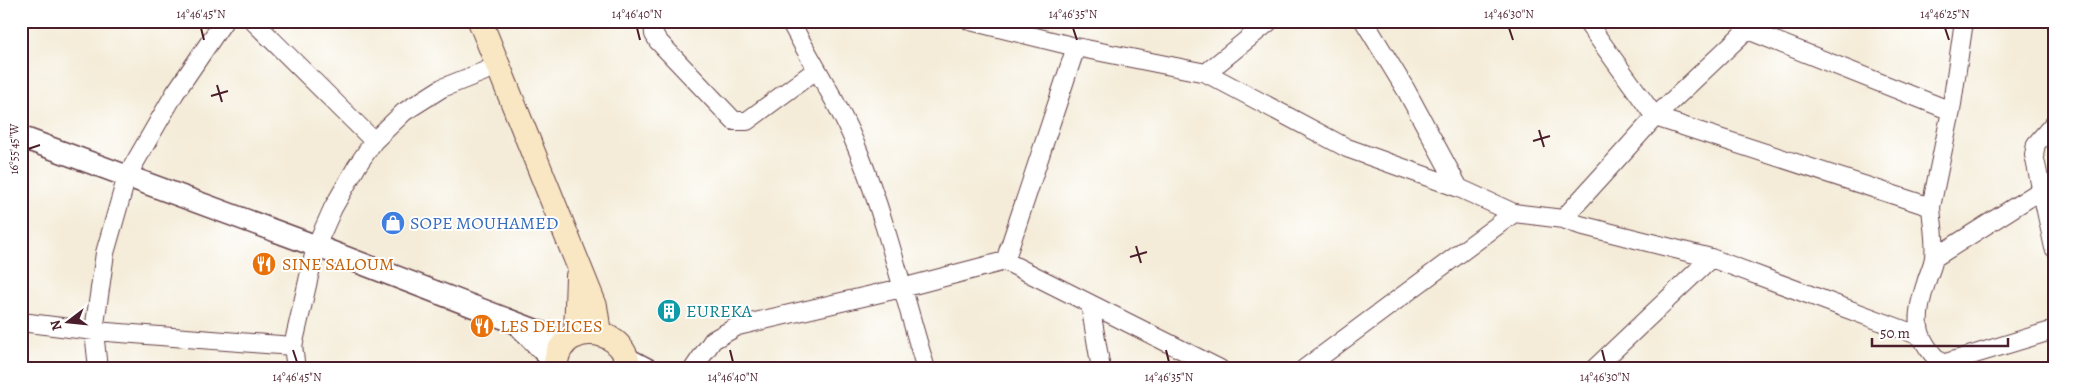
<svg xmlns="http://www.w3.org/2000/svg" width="2075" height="390" font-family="Alegreya,serif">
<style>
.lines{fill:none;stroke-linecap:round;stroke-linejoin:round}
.minor-casing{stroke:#643e45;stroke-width:20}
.tertiary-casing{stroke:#643e45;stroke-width:24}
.secondary-casing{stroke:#643e45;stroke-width:26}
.minor{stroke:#fff;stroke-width:18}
.tertiary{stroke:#fff;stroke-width:21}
.secondary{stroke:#f9e7c3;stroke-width:24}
.ticks{fill:none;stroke:#4a1f2b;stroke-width:2}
.labels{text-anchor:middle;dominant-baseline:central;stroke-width:4;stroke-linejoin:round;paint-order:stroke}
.shop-label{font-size:18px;fill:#366cbe;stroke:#fff;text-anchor:start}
.food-label{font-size:18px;fill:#c56008;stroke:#fff;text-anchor:start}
.culture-label{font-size:18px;fill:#0d838f;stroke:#fff;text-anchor:start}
.neatline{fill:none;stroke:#4a1f2b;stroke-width:2}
.ticks-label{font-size:12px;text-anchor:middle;fill:#4a1f2b}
</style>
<rect width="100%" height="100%" fill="#fff"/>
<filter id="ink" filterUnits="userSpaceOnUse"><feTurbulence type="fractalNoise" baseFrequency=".02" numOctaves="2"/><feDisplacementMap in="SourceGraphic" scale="10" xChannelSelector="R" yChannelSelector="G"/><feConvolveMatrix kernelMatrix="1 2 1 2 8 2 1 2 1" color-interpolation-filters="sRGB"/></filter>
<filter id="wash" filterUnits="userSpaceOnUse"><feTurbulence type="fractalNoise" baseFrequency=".0096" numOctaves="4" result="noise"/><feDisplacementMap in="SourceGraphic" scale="20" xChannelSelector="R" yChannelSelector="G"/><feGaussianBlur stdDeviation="1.12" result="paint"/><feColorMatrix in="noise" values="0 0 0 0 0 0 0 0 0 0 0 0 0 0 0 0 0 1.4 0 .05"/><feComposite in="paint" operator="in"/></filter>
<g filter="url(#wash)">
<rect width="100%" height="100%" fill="#f4ecd8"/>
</g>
<g filter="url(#ink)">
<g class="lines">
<g class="minor-casing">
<path id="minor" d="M253 21 374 141
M653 21 654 34 658 41 734 121H747L816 70
M790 21C813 65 841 107 859 153 887 223 904 297 926 369
M970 21 1076 47 1206 73 1347 148 1459 188 1514 213
M1364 21 1406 90 1459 188
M1586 21 1655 117 1931 207C1932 223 1936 241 1934 257 1933 266 1928 275 1926 283 1913 323 1915 340 1947 369
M1744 21 1745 29 1951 111
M1206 73 1270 21
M2054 123 2036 144 2034 155 2054 248
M1931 207 1951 111 1964 21
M1563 219 1655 117 1756 21
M1934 258 2054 182
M1005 261 1076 47
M1090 304 1101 369
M21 322 94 331 293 346
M1942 364 2054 330
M98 369 94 331 105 253 127 176 175 93 224 21
M296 369 293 346 316 246 333 208 357 166 374 141 404 112 442 88 498 66
M693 369 713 340 738 326 902 288 1005 261 1220 369
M1304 369 1514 213 1563 219 1580 225 1711 258 1920 336
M1594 369 1711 258"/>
</g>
<g class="tertiary-casing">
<path id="tertiary" d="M21 137 316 246 540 332 565 345
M521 328 556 364
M628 359 647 369"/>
</g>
<g class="secondary-casing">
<path id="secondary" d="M480 21 595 306 599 333
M576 336 578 276
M556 369C553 323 623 319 629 369"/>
</g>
<use href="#minor" class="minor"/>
<use href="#tertiary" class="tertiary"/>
<use href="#secondary" class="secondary"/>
</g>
</g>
<path class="ticks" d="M201 28 204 40M637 28 640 40M1073 28 1077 40M1509 28 1513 40M1945 28 1949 40M217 85 222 102M211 96 228 91M1539 130 1544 147M1533 141 1550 136M28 149 40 145M1136 246 1141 263M1130 257 1147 252M293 350 297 362M730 350 733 362M1166 350 1169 362M1602 350 1605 362"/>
<defs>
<g id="shop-disc" transform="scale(1.25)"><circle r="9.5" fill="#3f7fe0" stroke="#fff"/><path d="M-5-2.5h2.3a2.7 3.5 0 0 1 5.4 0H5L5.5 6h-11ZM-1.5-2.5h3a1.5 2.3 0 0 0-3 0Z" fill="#fff"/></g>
<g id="restaurant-disc" transform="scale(1.25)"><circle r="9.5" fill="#e8710a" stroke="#fff"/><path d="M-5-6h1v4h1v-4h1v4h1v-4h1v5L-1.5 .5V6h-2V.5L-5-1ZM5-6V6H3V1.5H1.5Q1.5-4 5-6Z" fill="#fff"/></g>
<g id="building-disc" transform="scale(1.25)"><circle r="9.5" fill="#0f9aa8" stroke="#fff"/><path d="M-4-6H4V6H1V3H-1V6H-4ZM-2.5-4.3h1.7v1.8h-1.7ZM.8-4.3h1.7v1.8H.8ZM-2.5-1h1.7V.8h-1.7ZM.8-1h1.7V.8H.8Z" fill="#fff"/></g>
</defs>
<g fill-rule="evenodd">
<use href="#shop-disc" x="393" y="223"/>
<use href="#restaurant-disc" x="264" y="264"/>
<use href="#building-disc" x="669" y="311"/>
<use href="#restaurant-disc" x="482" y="326"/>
</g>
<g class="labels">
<g class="shop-label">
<text x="410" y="223">SOPE MOUHAMED</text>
</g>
<g class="food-label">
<text x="282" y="264">SINE SALOUM</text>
<text x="500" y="326">LES DELICES</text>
</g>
<g class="culture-label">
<text x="686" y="311">EUREKA</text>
</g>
</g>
<rect width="2075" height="390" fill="none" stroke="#fff" stroke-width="55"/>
<g transform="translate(68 322) rotate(254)" stroke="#ffffff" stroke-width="4" paint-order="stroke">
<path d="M0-4L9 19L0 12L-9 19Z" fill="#4a1f2b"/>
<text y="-8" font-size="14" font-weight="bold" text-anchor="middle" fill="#4a1f2b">N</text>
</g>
<path d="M1872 338v8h136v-8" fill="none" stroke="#4a1f2b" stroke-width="2.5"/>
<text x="1880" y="338" font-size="15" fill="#4a1f2b" stroke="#ffffff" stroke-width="4" paint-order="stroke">50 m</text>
<rect x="28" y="28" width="2020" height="334" class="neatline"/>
<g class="ticks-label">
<text x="201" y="18">14°46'45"N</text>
<text x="637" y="18">14°46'40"N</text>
<text x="1073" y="18">14°46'35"N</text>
<text x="1509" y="18">14°46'30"N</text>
<text x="1945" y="18">14°46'25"N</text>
<text transform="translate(14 149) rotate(-90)" y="4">16°55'45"W</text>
<text x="297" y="381">14°46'45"N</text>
<text x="733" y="381">14°46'40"N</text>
<text x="1169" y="381">14°46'35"N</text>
<text x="1605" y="381">14°46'30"N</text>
</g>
</svg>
